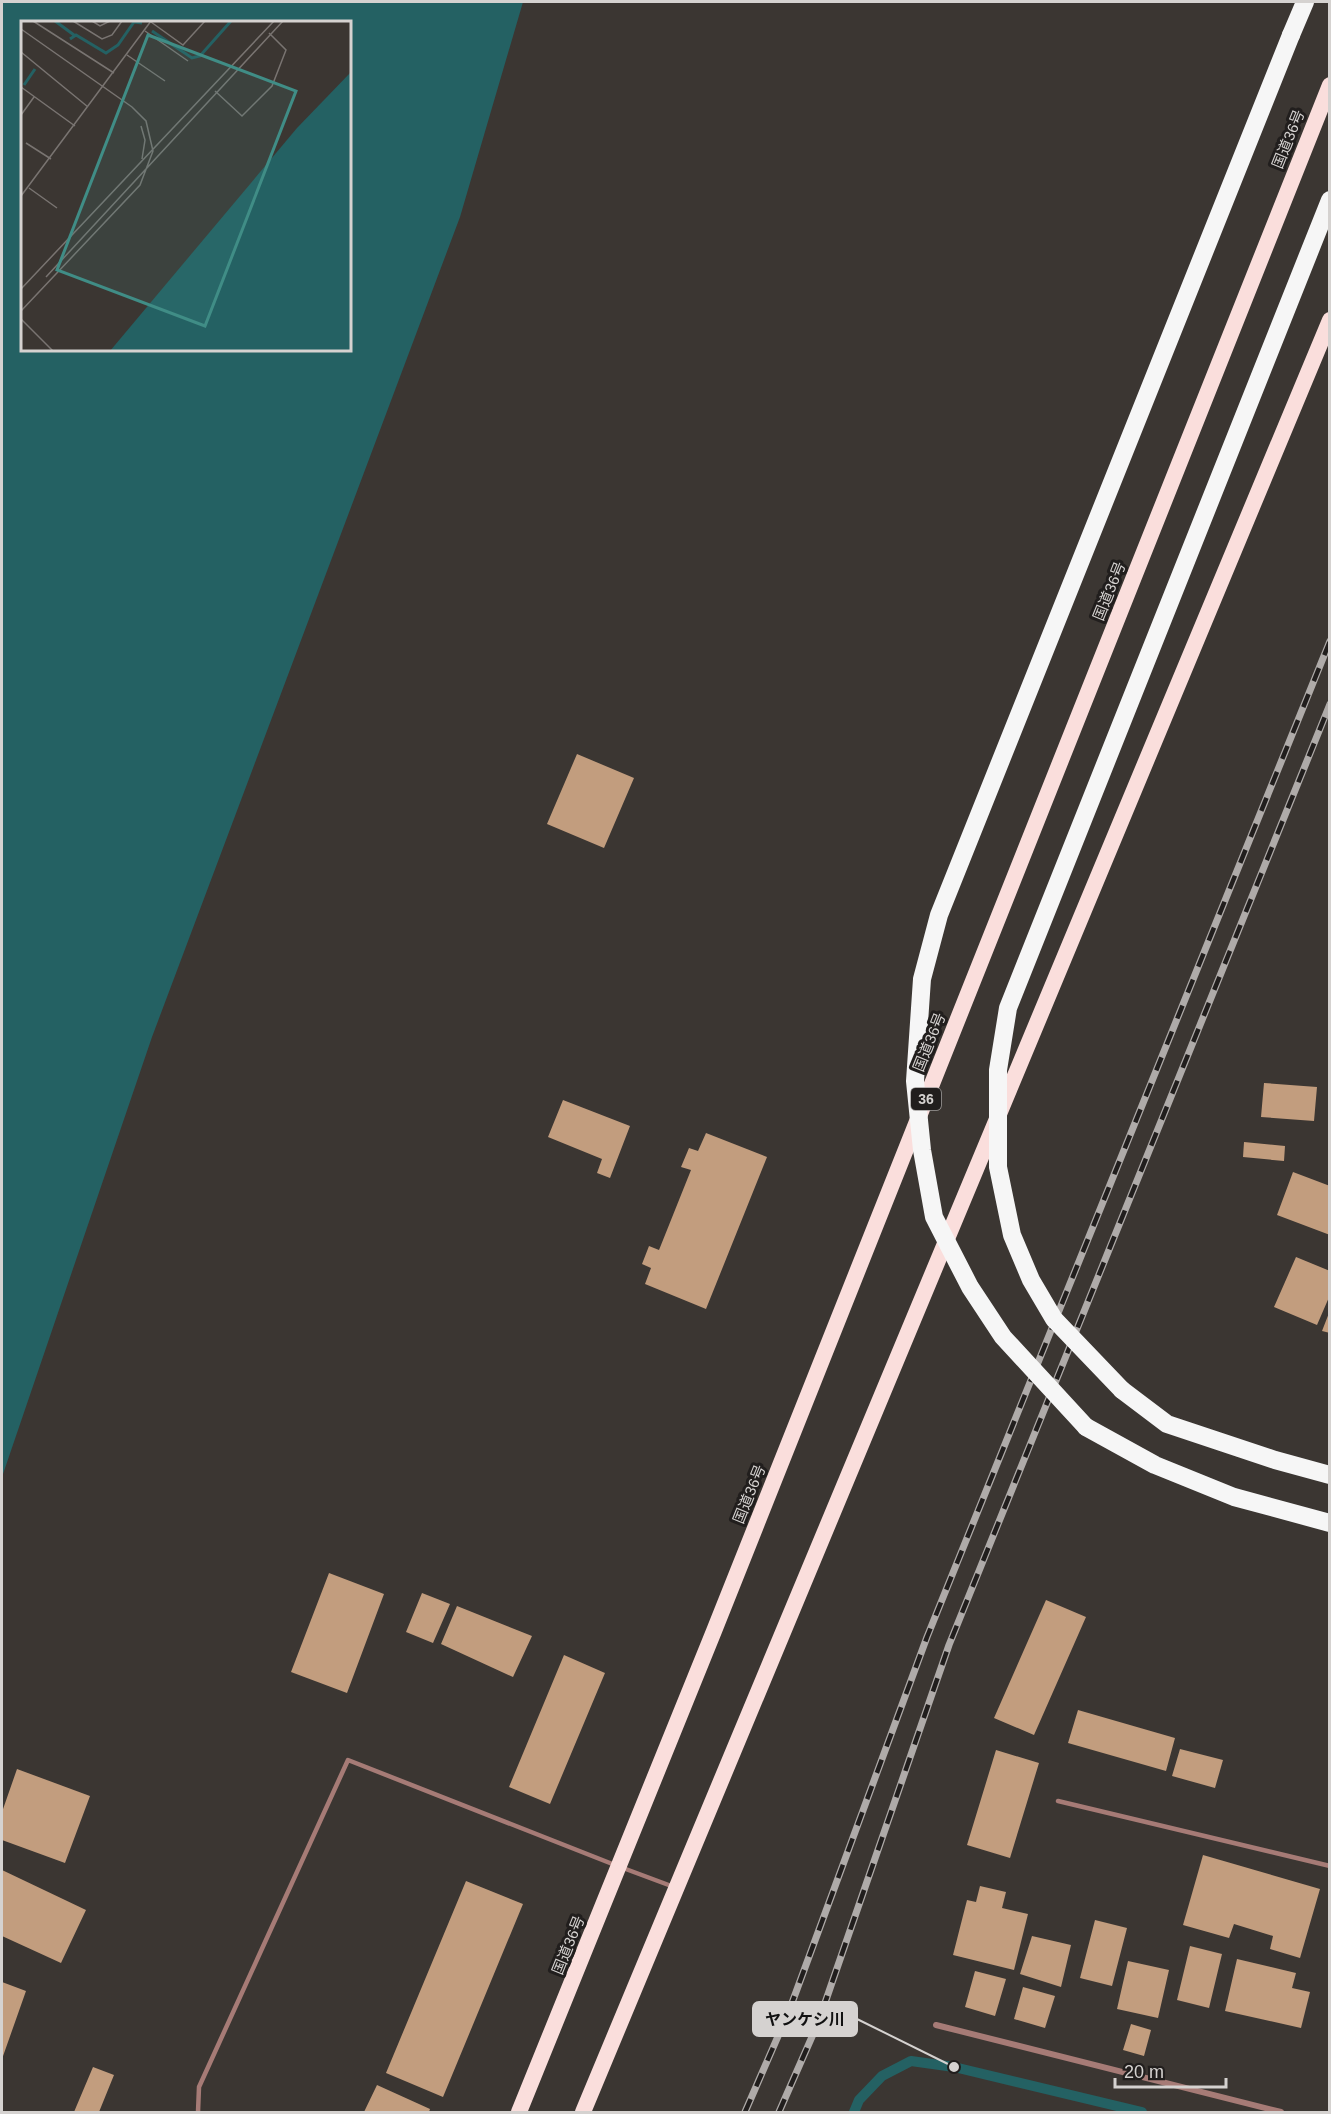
<svg xmlns="http://www.w3.org/2000/svg" width="1331" height="2114" font-family="Helvetica,'Noto Sans JP',sans-serif">
<style>
.water{fill:#246163;fill-rule:evenodd}
.lines{fill:none;stroke-linecap:round;stroke-linejoin:round}
.stream{stroke:#246163;stroke-width:10}
.building{fill:#c29d7e}
.service{stroke:#a67b76;stroke-width:4.5}
.minor{stroke:#a67b76;stroke-width:6}
.trunk{stroke:#fadedc;stroke-width:16}
.motorway{stroke:#f6f6f6;stroke-width:18}
.rail-casing{stroke:#afaba9;stroke-width:7}
.rail{stroke:#211e1d;stroke-width:4.5;stroke-dasharray:14;stroke-linecap:butt}
.motorway-bridge{stroke:#f6f6f6;stroke-width:18}
.labels{text-anchor:middle;dominant-baseline:central;stroke-width:6;stroke-linejoin:round;paint-order:stroke}
.shield{fill:#211e1d;stroke:#9f9c9a;stroke-width:1.5}
.shield-label{font-size:14px;font-weight:bold;fill:#d5d2d0}
.street-label{font-size:15px;fill:#d5d2d0;stroke:#211e1d}
.inset-river{fill:none;stroke:#246163;stroke-width:3}
.inset-road{fill:none;stroke:#797471;stroke-width:1.5}
.view{fill:#408d86;fill-opacity:0.15;stroke:#408d86;stroke-width:3}
.inset-edge{fill:none;stroke:#d5d2d0;stroke-width:3}
.leader{fill:none;stroke:#d5d2d0;stroke-width:2}
.callout-dot{fill:#d5d2d0;stroke:#211e1d;stroke-width:2}
.callout{fill:#d5d2d0;stroke:#d5d2d0;stroke-width:2}
.callout-label{font-size:16px;text-anchor:middle;font-weight:bold;fill:#111}
</style>
<rect width="100%" height="100%" fill="#3b3632"/>
<path class="water" d="M2 2H523L460 217 152 1037 2 1477ZM22 22H350V350H22Z"/>
<g class="lines">
<path class="stream" d="M854 2112 859 2100 882 2076 911 2061 954 2067 1142 2112"/>
</g>
<path class="building" d="M577 754 634 778 604 848 547 824Z
M1264 1083 1317 1087 1314 1121 1261 1117Z
M563 1100 630 1126 610 1178 597 1173 602 1159 548 1137Z
M706 1133 767 1157 706 1309 645 1284 651 1268 642 1264 649 1246 659 1250 691 1170 681 1167 689 1148 698 1151Z
M1244 1142 1285 1146 1284 1161 1243 1157Z
M1293 1172 1330 1186V1235L1277 1215Z
M1296 1257 1330 1271V1295L1317 1325 1274 1307Z
M1329 1313H1330V1333L1322 1331Z
M329 1573 384 1594 347 1693 291 1672Z
M422 1593 450 1604 433 1643 406 1632Z
M1046 1600 1086 1617 1034 1735 994 1718Z
M457 1606 532 1636 513 1677 441 1644Z
M564 1655 605 1673 550 1804 509 1787Z
M1078 1710 1175 1738 1166 1771 1068 1743Z
M1180 1749 1223 1760 1215 1788 1172 1776Z
M996 1750 1039 1763 1010 1858 967 1845Z
M17 1769 90 1796 65 1863 2 1840V1812Z
M1203 1855 1320 1889 1300 1958 1270 1949 1273 1936 1234 1924 1229 1938 1183 1925Z
M2 1870 86 1910 61 1963 2 1936Z
M466 1881 523 1904 443 2097 386 2073Z
M980 1886 1006 1892 1002 1908 1028 1914 1014 1970 953 1955 967 1900 976 1902Z
M1095 1920 1127 1928 1112 1986 1080 1978Z
M1032 1936 1071 1945 1061 1987 1020 1974Z
M1190 1946 1222 1954 1209 2008 1177 2000Z
M1237 1959 1296 1973 1292 1988 1310 1992 1301 2028 1225 2011Z
M1128 1961 1169 1970 1158 2018 1117 2009Z
M975 1971 1006 1979 995 2016 965 2007Z
M2 1982 26 1991 2 2059Z
M1023 1987 1055 1996 1045 2028 1014 2019Z
M1131 2024 1151 2030 1144 2056 1123 2050Z
M93 2067 114 2075 99 2112H74Z
M377 2085 430 2109 429 2112H364Z"/>
<g class="lines">
<path class="service" d="M1058 1801 1330 1866
M623 1868 674 1887
M198 2112 199 2087 348 1760 615 1865"/>
<path class="minor" d="M936 2025 1281 2112"/>
<path class="trunk" d="M519 2112 714 1631 1330 85
M583 2112 1330 320"/>
<path class="motorway" d="M1291 35 1305 2
M1122 1390 1167 1424 1275 1460 1330 1475
M1086 1427 1155 1465 1234 1497 1330 1523"/>
<g class="rail-casing">
<path id="rail" d="M745 2112 789 2011 927 1637 1330 641
M779 2112 818 2023 949 1645 1330 704"/>
</g>
<use href="#rail" class="rail"/>
<path class="motorway-bridge" d="M1122 1390 1054 1319 1031 1280 1012 1235 998 1167V1070L1008 1008 1330 200
M1086 1427 1003 1337 970 1287 934 1217 922 1150 915 1081 922 979 939 915 1291 35"/>
</g>
<g class="labels">
<rect class="shield" x="911" y="1088" width="30" height="22" rx="4.5"/>
<g class="shield-label">
<text x="926" y="1099">36</text>
</g>
<g class="street-label">
<text transform="translate(1288 139) rotate(-68)">国道36号</text>
<text transform="translate(1109 591) rotate(-68)">国道36号</text>
<text transform="translate(929 1042) rotate(-68)">国道36号</text>
<text transform="translate(749 1494) rotate(-68)">国道36号</text>
<text transform="translate(568 1945) rotate(-68)">国道36号</text>
</g>
</g>
<g transform="translate(21 21)">
<rect width="330" height="330" fill="#3b3632"/>
<path d="M330 51V330H89L276 107Z" fill="#246163"/>
<path class="inset-river" d="M34 0 53 14M131 10 171 37 179 35 210 0M49 18 55 14 85 32 97 24 113 1 121 2M3 64 14 48"/>
<path class="inset-road" d="M12 0 93 52M52 0 81 18 91 14 101 0M71 0 79 5 89 0M130 1 162 24 184 0M0 8 111 86 125 100 132 130 119 164 0 290M124 10 167 40M0 31 67 86M106 34 144 60M0 66 54 105M194 70 221 95 251 65 265 29 248 12M0 94 13 76M120 105 124 119 121 138M5 122 30 138M8 167 36 187M0 175 130 0M25 256 262 0M0 268 253 0M0 298 32 330"/>
<path class="view" d="M127 14 275 70 184 305 36 249Z"/>
<rect width="330" height="330" class="inset-edge"/>
</g>
<path class="leader" d="M954 2067L857 2019"/>
<circle class="callout-dot" cx="954" cy="2067" r="6"/>
<rect class="callout" x="753" y="2002" width="104" height="34" rx="6"/>
<g class="callout-label">
<text x="805" y="2025">ヤンケシ川</text>
</g>
<rect width="1331" height="2114" fill="none" stroke="#d5d2d0" stroke-width="6"/>
<path d="M1115 2078v9h111v-9" fill="none" stroke="#d5d2d0" stroke-width="3"/>
<text x="1124" y="2078" font-size="18" fill="#d5d2d0" stroke="#211e1d" stroke-width="4.5" paint-order="stroke">20 m</text>
</svg>
